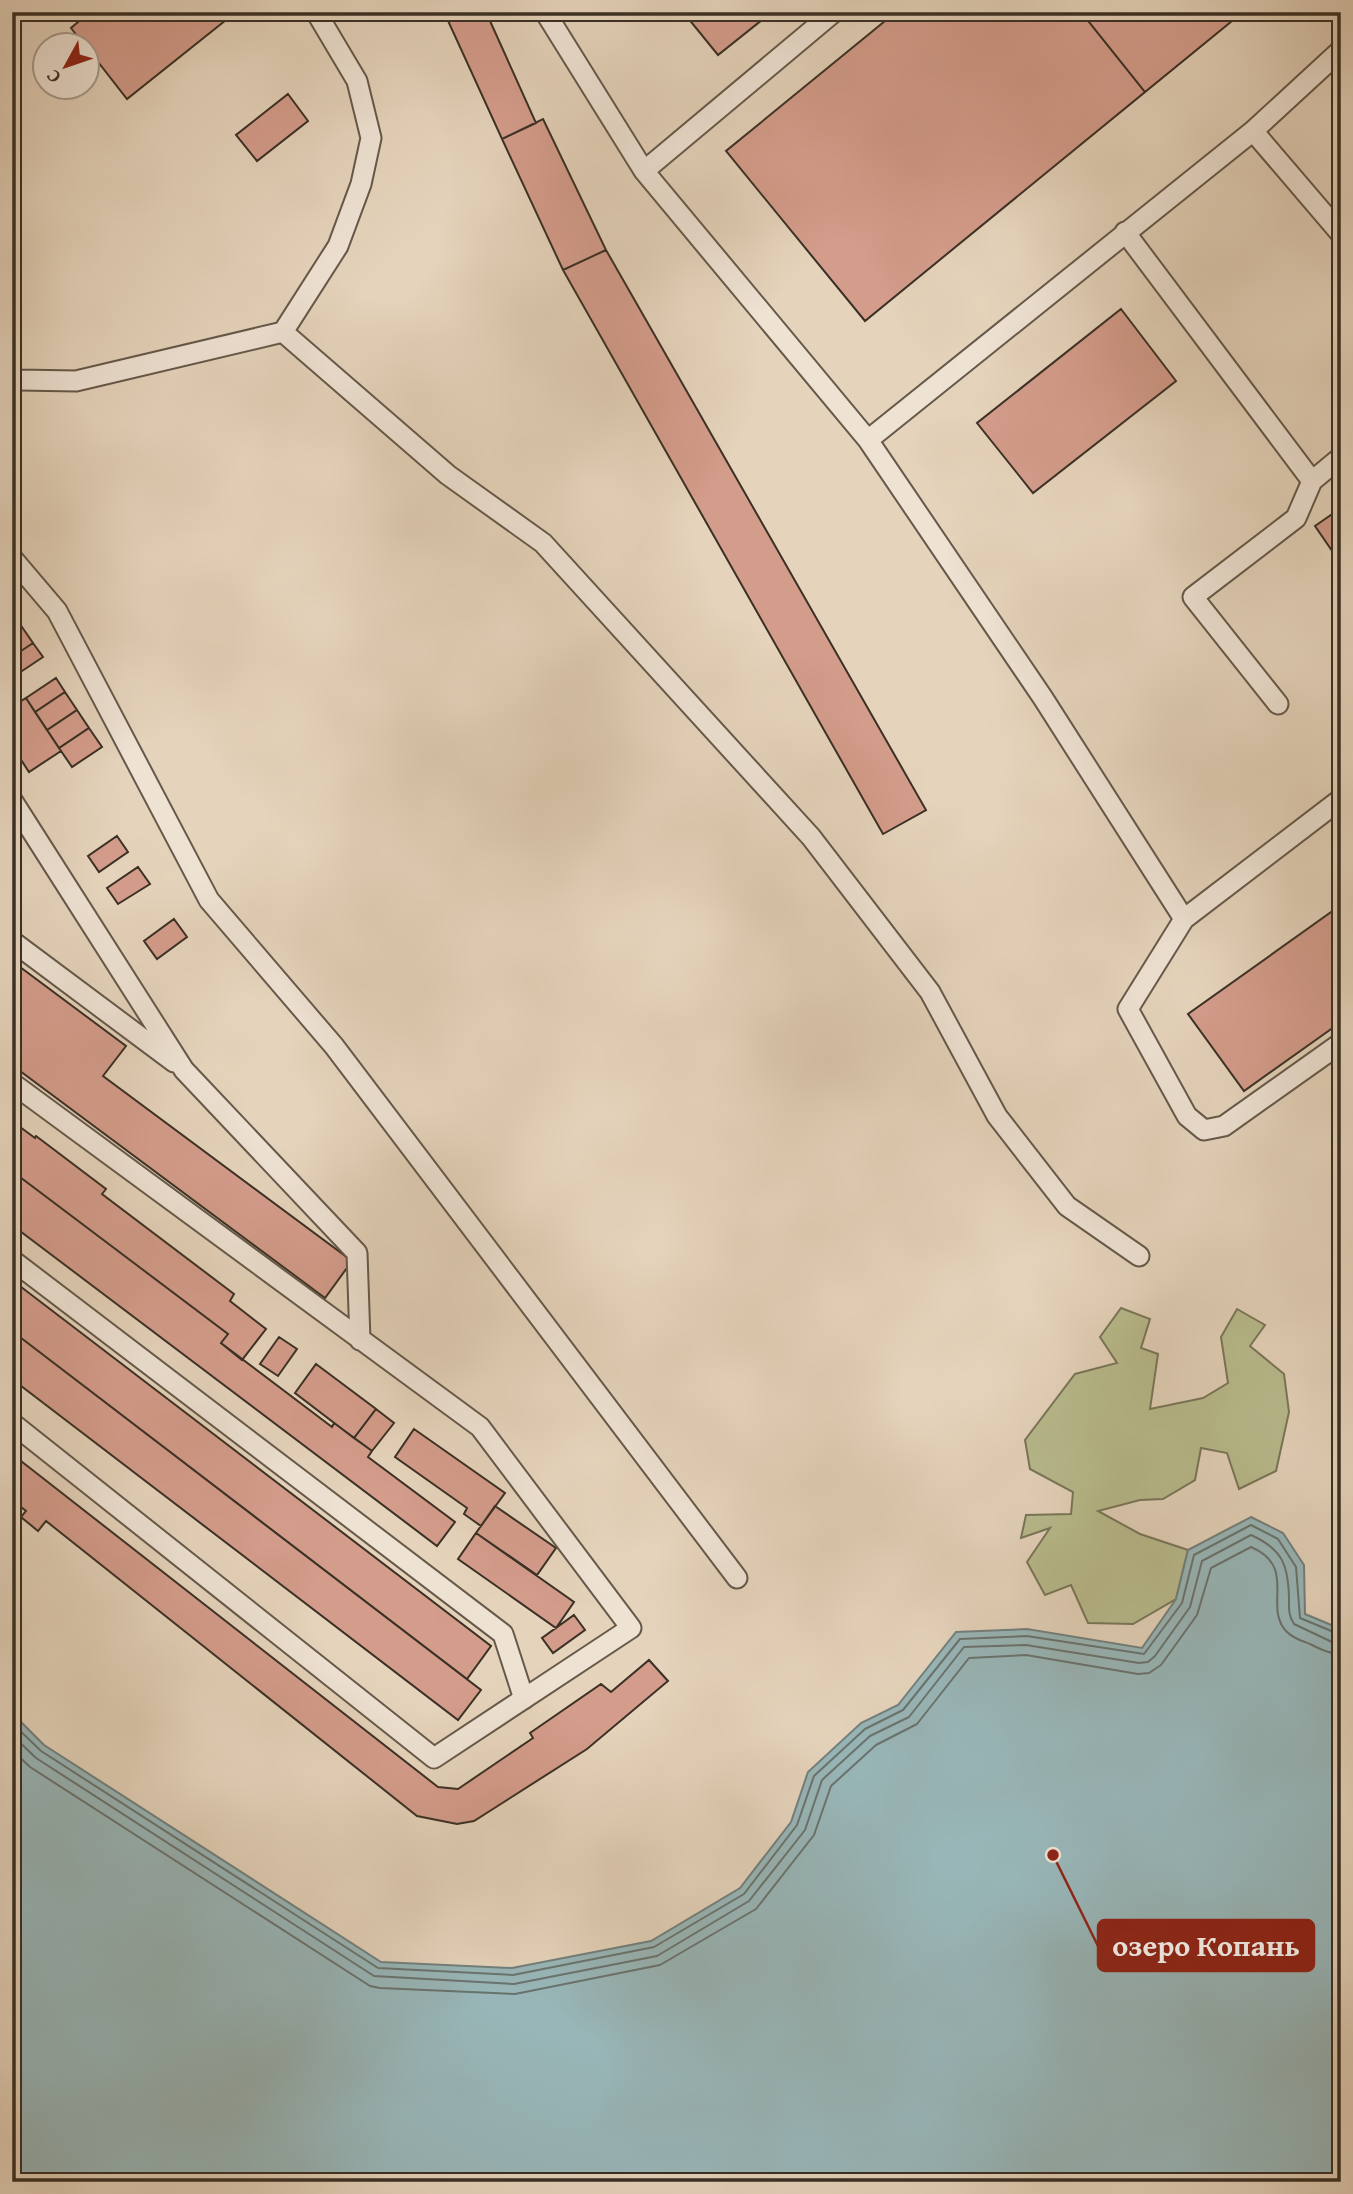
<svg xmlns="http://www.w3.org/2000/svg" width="1353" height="2194" font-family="'Gentium Book Plus',serif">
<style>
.green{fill:#b8bb8d;stroke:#797659;stroke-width:2}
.water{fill:#98b6b8;stroke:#72807d;stroke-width:2}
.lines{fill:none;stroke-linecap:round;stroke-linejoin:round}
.shore{stroke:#69736e;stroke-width:2}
.building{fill:#d49c8b;stroke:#3a3025;stroke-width:2}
.lane-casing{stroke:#65594a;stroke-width:23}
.lane{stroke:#eee2d3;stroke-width:19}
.leader{fill:none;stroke:#8f2418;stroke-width:2.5}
.callout-dot{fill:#8f2418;stroke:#eee2d3;stroke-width:2.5}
.callout{fill:#8f2418;stroke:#8f2418;stroke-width:2.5}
.callout-label{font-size:30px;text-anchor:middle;font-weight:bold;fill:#fff}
</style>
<rect width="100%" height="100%" fill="#e5d3bb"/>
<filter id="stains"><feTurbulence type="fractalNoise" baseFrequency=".00286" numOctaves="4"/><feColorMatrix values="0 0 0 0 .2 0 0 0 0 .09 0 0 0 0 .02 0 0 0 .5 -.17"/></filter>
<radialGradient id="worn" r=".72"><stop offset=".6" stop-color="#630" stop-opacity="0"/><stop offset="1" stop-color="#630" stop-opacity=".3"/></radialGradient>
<path class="green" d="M1121 1308 1150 1319 1141 1348 1158 1354 1150 1409 1203 1398 1228 1383 1221 1337 1237 1309 1265 1325 1250 1346 1284 1374 1289 1412 1276 1471 1239 1489 1227 1453 1201 1448 1195 1480 1163 1499 1140 1500 1098 1511 1140 1534 1188 1550 1176 1599 1133 1624 1088 1623 1071 1585 1045 1595 1027 1562 1050 1528 1021 1538 1026 1515 1071 1514 1073 1492 1030 1469 1025 1440 1075 1374 1117 1363 1100 1337Z"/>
<path class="water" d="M1251 1517 1283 1533 1304 1565 1305 1614 1341 1629V2182H12V1713L44 1745 381 1962 512 1968 651 1941 740 1888 791 1822 808 1772 861 1723 898 1705 956 1632 1027 1629 1142 1648 1176 1599 1188 1550Z"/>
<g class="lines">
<path class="shore" d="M12 1723 41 1751 378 1968 513 1975 654 1947 744 1894 797 1825 814 1776 865 1729 903 1710 960 1639 1027 1636 1144 1654 1182 1603 1194 1555 1251 1525 1278 1539 1296 1567 1300 1618 1341 1635
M12 1735 36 1758 374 1976 514 1984 657 1956 749 1901 805 1830 822 1780 870 1736 909 1717 964 1647 1026 1645 1139 1663 1148 1662 1155 1656 1190 1607 1202 1561 1251 1535C1282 1549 1288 1564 1289 1597 1289 1607 1288 1616 1294 1624L1332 1642 1341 1644
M12 1750 30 1767 370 1986 380 1988 515 1994 660 1965 756 1909 814 1835 831 1786 876 1745 917 1724 969 1658 1026 1655 1138 1674 1149 1673 1161 1665 1197 1615 1211 1568 1251 1547C1298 1567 1263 1606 1286 1631 1292 1638 1302 1641 1310 1644 1320 1649 1330 1654 1341 1654"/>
</g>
<path class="building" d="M90 12H236L127 99 88 49V46H85L71 28Z
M444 12H486L536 123 502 139Z
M683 12H772L718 55Z
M896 12H1081L1145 92 865 321 726 151Z
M1081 12H1243L1145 92Z
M288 94 308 121 257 161 236 135Z
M543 119 606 250 563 270 502 139Z
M606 250 926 810 883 834 563 270Z
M1121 309 1176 381 1033 493 977 423Z
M1341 508V560L1339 561 1315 526Z
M22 627 33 643 12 657V634Z
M33 643 43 657 13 677 12 657Z
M56 678 65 692 35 712 26 698Z
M65 692 77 710 47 730 35 712Z
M26 698 61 751 29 772 12 746V707Z
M77 710 89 728 59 748 47 730Z
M89 728 102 747 72 767 59 748Z
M117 836 128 852 99 872 88 856Z
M138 867 150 884 118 904 107 888Z
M1341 905V1022L1244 1091 1188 1014Z
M174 919 187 937 157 959 144 941Z
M12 961 126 1046 103 1076 352 1261 325 1298 12 1065Z
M12 1121 35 1138 36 1136 106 1189 102 1194 234 1294 230 1301 266 1329 242 1360 221 1343 228 1334 12 1171Z
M12 1171 228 1334 221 1343 332 1427 334 1423 372 1451 368 1457 455 1522 437 1546 12 1225Z
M12 1280 491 1646 467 1679 12 1331Z
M12 1331 481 1690 458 1720 12 1379Z
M279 1337 297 1349 278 1376 260 1364Z
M316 1364 376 1409 354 1438 295 1393Z
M376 1409 394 1423 372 1451 354 1438Z
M414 1429 505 1493 481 1526 464 1514 467 1508 395 1457Z
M12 1454 438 1787 458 1789 533 1738 530 1733 601 1684 611 1692 649 1660 668 1681 587 1749 474 1821 457 1824 417 1816 46 1521 38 1531 21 1517 26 1511 12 1500 15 1495 12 1493Z
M495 1506 556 1548 537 1575 476 1533Z
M476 1533 574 1602 556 1628 458 1559Z
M574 1615 585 1630 553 1653 542 1638Z"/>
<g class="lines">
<g class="lane-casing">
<path id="lane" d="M545 12 644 171 868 440 1043 698 1184 919
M1253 131 1341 234
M644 171 834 12
M1125 232 1312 481 1341 457
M283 332 448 475 543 543 811 837 930 992 997 1116 1067 1206 1139 1256
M12 377 19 380 76 381 283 332 338 246 361 184 371 138 357 81 316 12
M868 440 1253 131 1341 50
M12 558 57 611 209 900 334 1046 737 1578
M1278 704 1193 597 1296 518 1312 481
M1341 799 1184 919 1128 1009 1187 1116 1204 1130 1224 1126 1341 1043
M12 800 184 1070 357 1253 360 1340
M12 941 174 1062
M12 1083 480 1427 631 1628 434 1758 12 1423
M12 1260 503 1634 524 1699"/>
</g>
<use href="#lane" class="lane"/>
</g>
<path class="leader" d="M1053 1855L1098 1946"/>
<circle class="callout-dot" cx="1053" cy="1855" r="7"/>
<rect class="callout" x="1098" y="1920" width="216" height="51" rx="7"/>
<g class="callout-label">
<text x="1206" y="1956">озеро Копань</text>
</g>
<rect width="1353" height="2194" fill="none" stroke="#e5d3bb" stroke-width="42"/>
<rect x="14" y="14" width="1325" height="2166" fill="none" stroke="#3a3025" stroke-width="3.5"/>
<rect x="21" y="21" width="1311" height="2152" fill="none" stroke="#3a3025" stroke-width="2"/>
<g transform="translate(66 66) rotate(230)"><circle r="33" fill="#eee2d3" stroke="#a69b8d" stroke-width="2"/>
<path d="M0-5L12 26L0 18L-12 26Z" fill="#8f2418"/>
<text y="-10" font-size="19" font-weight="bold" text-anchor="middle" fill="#3a3025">С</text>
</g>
<rect width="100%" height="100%" filter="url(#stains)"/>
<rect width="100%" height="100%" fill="url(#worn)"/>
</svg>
